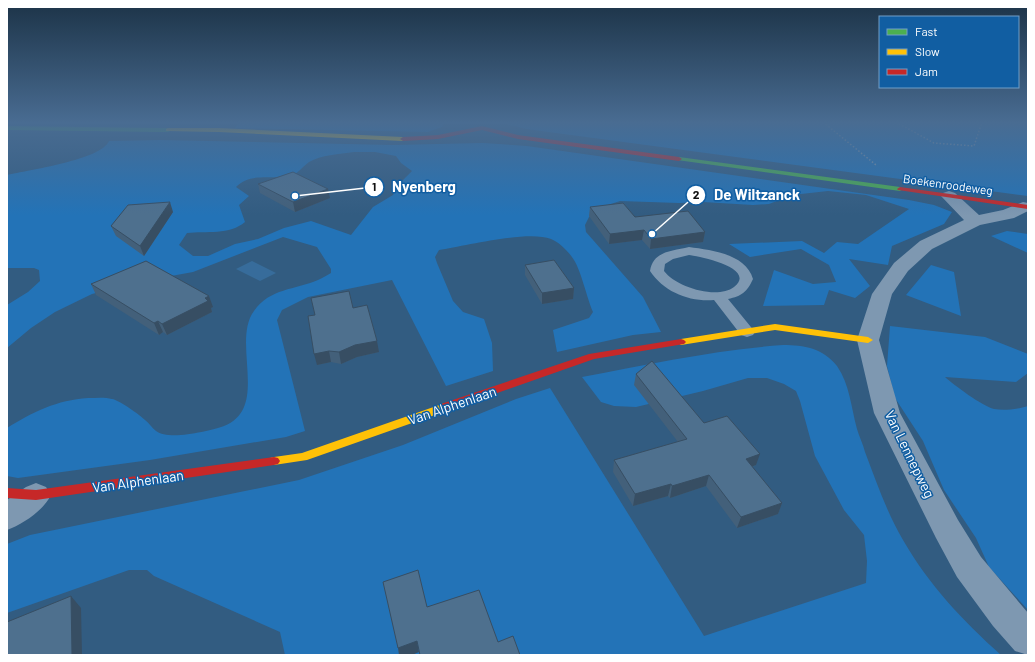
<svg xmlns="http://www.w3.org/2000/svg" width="1035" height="662" font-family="Barlow,sans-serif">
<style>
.green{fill:#2373b7;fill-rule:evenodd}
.water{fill:#376c9b}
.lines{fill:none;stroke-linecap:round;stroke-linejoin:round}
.path{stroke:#7e98b1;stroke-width:1.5;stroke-dasharray:1.5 2;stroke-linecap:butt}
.lane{fill:#7e98b1;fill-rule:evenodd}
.street{fill:#7e98b1;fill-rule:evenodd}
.fast{fill:#4caf50;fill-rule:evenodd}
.slow{fill:#ffc107;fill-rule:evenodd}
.jam{fill:#c62828;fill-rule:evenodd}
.wall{fill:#43607a}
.shaded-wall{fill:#374e63}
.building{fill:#4e708e;stroke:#374e63}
.labels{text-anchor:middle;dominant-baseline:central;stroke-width:3;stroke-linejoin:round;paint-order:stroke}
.far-street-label{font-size:12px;fill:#fff;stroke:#115ea2}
.street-label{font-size:14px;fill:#fff;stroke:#115ea2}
.leader{fill:none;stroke:#fff;stroke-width:1.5}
.callout-dot{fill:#fff;stroke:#115ea2;stroke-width:1.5}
.mark-label{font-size:12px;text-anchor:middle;font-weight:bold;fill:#111}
.callout-label{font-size:15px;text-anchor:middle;font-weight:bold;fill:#fff;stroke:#115ea2;stroke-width:3;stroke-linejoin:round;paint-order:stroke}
</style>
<rect width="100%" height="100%" fill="#325c81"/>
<path class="green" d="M240 122H445L442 127 428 132 235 128Z
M500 122H1028V196L526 129Z
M160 140 393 145 483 143 527 146 909 200 934 205 952 212 944 224 892 246 888 265 849 259 870 286 855 298 829 290 824 305 763 306 774 270 813 284 836 282 829 265 801 249 750 257 729 244 802 241 824 253 837 242 858 244 909 209 866 195 828 191 792 195 769 204 753 205 703 202 679 203 620 201 599 208 589 217 585 225 586 232 643 297 661 332 633 335 557 352 553 330 589 318 593 312C587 298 581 271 574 260 569 252 559 242 551 239 528 230 465 246 439 250L435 257 437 263 453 301 463 312 484 319 492 343 493 371 446 386 392 280 308 297 282 310 277 320 305 431 286 437 150 460 18 478 7 476V428C33 412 57 400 88 398 96 398 105 397 112 399 119 400 140 415 145 420 149 423 152 428 156 431 169 441 209 431 224 426 270 408 231 342 254 311 270 288 295 290 318 280 323 278 327 275 331 273V269L317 247 283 237 193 272 138 282 92 294 55 312 31 328 7 348V305L28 292 40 281 39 270 34 268H7V175C28 170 101 160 109 141ZM354 152H375L396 156 401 163 412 171 401 182 393 195 373 207 351 235 311 221 284 228 258 239 235 244 208 256H193L179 245 187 233C206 231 230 235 245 222L239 205 249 196 236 187C251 171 273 181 292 175 299 173 303 166 309 162 321 155 339 154 354 152Z
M1007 231 1028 234V253L991 236Z
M931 265 954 272 961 316 906 295Z
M890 326 985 337 1028 354V373L1016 382 945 377C954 385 982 406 994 409 1004 411 1019 409 1028 406V610L989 567 976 538 944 490 923 441 895 398 887 366Z
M783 345C804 345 823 348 837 366 850 385 851 407 857 429 859 436 863 444 865 452 876 481 887 513 903 540 929 585 963 621 1001 655H285L280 632 154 576 147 570H129L7 613V544L30 535 299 480 403 445 516 399 550 388 704 636 866 583 867 561 864 535 844 510 815 456 800 401 796 391 784 384 767 378H748L703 391 636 407 614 406 601 402 582 377C649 364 715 350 783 345Z"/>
<path class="water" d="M252 261 276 273 260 281 236 269Z"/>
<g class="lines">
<path class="path" d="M823 122 876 165
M896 122 934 143 974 146 982 122"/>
<path class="lane" d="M689 247C711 250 746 254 753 279 747 292 742 296 728 299L755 332 753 335 747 337 741 335 714 300C689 302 664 292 650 271 653 251 672 251 689 247ZM689 255C698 256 758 268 734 287 717 300 676 287 664 271L665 264 673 259Z"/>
<path class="street" d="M949 191 955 193 979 215 1003 210 1023 202 1028 203V211L1014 218 980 225 932 249 908 271 892 294 879 340 900 413 958 520 981 557 1028 613V655L1015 651 993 626 957 577 936 538 874 413 857 340 872 294 894 263 920 241 964 220 941 196 943 193Z
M36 483 46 487 51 495C43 511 23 524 7 530V500L26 487Z"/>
<path class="fast" d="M7 126 168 128 171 130 168 132 7 130Z
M679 157 900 187 903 189 900 191 677 160 676 159Z"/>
<path class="slow" d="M168 128H219L403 137 406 139 403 141 219 132 166 131V129Z
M775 324 868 337 873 340 868 343 775 330 681 345 676 342 681 339Z
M445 403 449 404 450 407 449 410 307 460 274 465 270 464 268 461 270 458 274 457 302 453Z"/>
<path class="jam" d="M482 126 518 135 679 157 682 159 679 161 518 139 482 130 438 139 403 141 400 139 403 137 438 135Z
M900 187 1028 205V209L898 190 897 189Z
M681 339 684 340 686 342 684 344 594 359 449 410H441L440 407 441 404 589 354Z
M274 457 278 458 280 461 278 464 274 465 36 500 7 498V488L36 490Z"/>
</g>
<path class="wall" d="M258 184 328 189 330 198 295 212 260 193Z
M590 207 705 232 703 242 650 249 642 240 609 244 589 216Z
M173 212 144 256 116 236 111 226Z
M525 265 574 288 573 299 542 304 525 275Z
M91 284 213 307 211 308 212 312 167 335 163 332 159 335 96 295Z
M353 308 379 352 357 357 341 364 331 362 317 365Z
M636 374 704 423 756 465 752 467 782 503 778 514 737 528 706 486 670 498 668 496 633 506 613 472 614 460 678 442 634 385Z"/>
<path class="shaded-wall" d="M328 189 330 198 295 212 293 202Z
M170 202 173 212 144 256 140 246Z
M644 230 642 240 609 244 610 234Z
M705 232 703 242 650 249 651 239Z
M574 288 573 299 542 304V293Z
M209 296 213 307 211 308 212 312 167 335 162 324Z
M158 321 163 332 159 335 154 323Z
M377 341 379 352 357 357 341 364 339 352 355 345Z
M329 351 331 362 317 365 314 354Z
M760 454 756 465 742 470 746 459Z
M709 475 706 486 670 498 672 486Z
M671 484 668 496 633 506 635 494Z
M782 503 778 514 737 528 741 517Z
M71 596 81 608 82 655H72Z
M417 641 419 652 412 655H399L398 648Z"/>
<path class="building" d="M293 172 328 189 293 202 258 184Z
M170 202 140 246 111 226 128 205Z
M623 203 635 217 688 211 705 232 651 239 644 230 610 234 590 207Z
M554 260 574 288 542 293 525 265Z
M146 261 209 296 205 298 208 301 162 324 158 321 154 323 91 284Z
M349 291 353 308 367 305 377 341 355 345 339 352 329 351 314 354 308 316 315 315 311 298Z
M652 361 704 423 727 416 760 454 746 459 782 503 741 517 709 475 672 486 671 484 635 494 614 460 687 439 636 374Z
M418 570 427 607 479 590 498 642 513 636 520 655H420L417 641 398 648 383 582Z
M71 596 72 655H7V622Z"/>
<linearGradient id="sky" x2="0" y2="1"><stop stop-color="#1c3347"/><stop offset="0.57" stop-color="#496c92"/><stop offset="1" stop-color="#496c92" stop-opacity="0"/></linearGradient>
<rect width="1035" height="215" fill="url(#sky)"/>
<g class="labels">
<g class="far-street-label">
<text transform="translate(948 184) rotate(8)">Boekenroodeweg</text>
</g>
<g class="street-label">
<text transform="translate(452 405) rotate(-19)">Van Alphenlaan</text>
<text transform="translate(910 454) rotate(64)">Van Lennepweg</text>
<text transform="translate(138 481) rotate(-8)">Van Alphenlaan</text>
</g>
</g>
<path class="leader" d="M295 196L374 187M652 234L696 195"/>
<g class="callout-dot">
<circle cx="295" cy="196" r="4"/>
<circle cx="652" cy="234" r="4"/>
<circle cx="374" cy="187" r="10"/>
<circle cx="696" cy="195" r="10"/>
</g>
<g class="mark-label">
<text x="374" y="191">1</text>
<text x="696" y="199">2</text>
</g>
<g class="callout-label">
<text x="424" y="192">Nyenberg</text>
<text x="757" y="200">De Wiltzanck</text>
</g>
<rect width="1035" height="662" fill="none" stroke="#ffffff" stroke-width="16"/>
<rect x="879" y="16" width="140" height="72" fill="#115ea2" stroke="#709ec7"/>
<rect x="887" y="29" width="20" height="6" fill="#4caf50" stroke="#709ec7"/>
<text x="915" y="36" font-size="12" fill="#ffffff">Fast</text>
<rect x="887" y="49" width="20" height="6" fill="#ffc107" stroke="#709ec7"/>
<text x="915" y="56" font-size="12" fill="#ffffff">Slow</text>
<rect x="887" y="69" width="20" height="6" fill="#c62828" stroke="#709ec7"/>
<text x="915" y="76" font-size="12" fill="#ffffff">Jam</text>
</svg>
